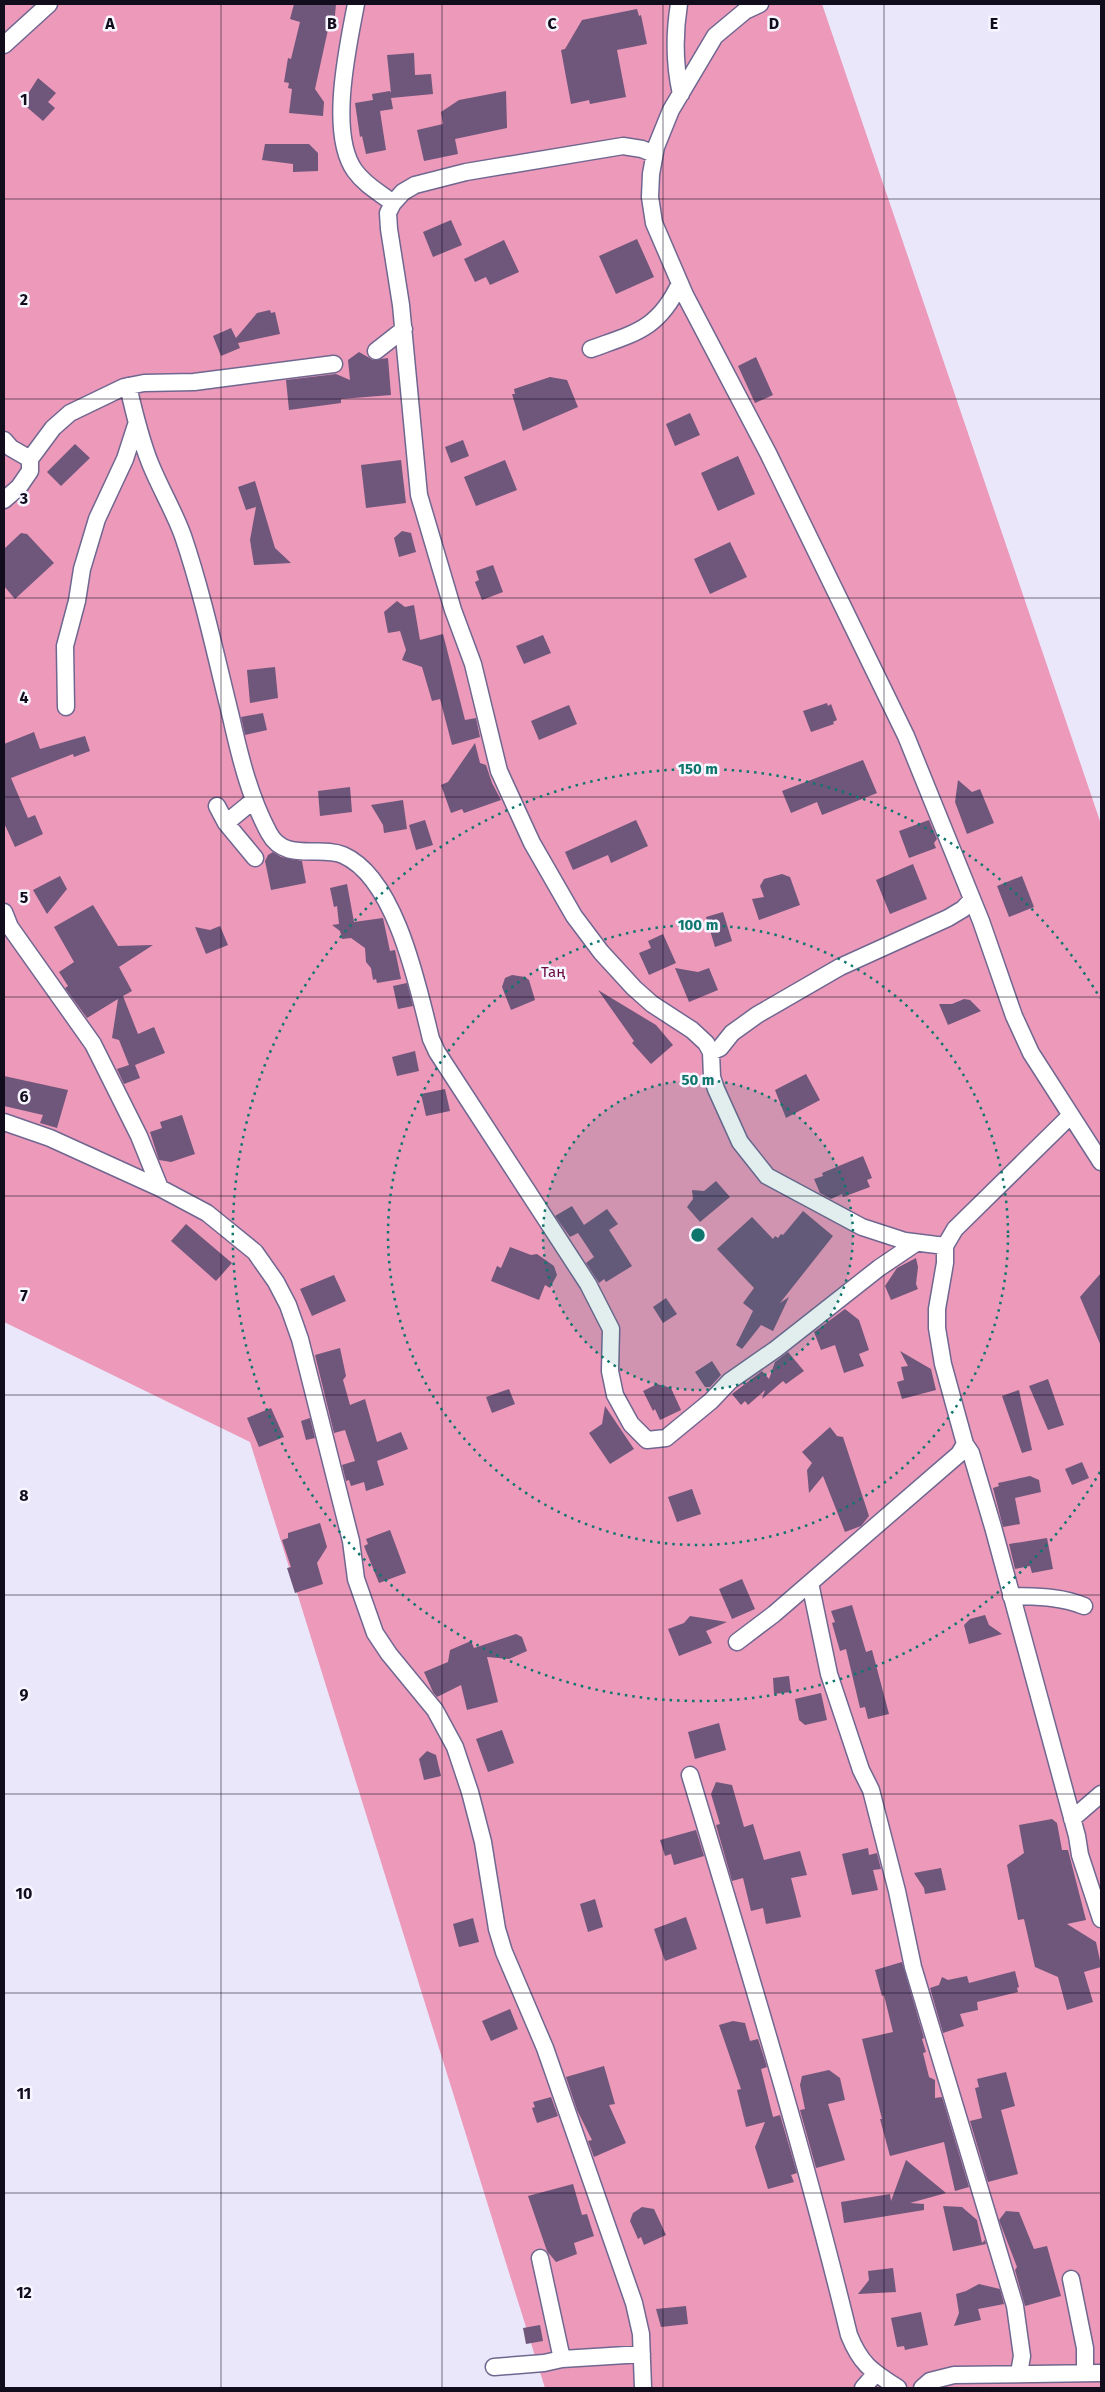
<svg xmlns="http://www.w3.org/2000/svg" width="1105" height="2392" font-family="'Fira Sans',sans-serif">
<style>
.green{fill:#ec99ba}
.building{fill:#6f567b}
.lines{fill:none;stroke-linecap:round;stroke-linejoin:round}
.minor-casing{stroke:#706790;stroke-width:19}
.minor{stroke:#fff;stroke-width:16}
.grid{fill:none;stroke:#110d1d;stroke-width:1;stroke-opacity:0.55}
.ring{fill:none;stroke:#0f766e;stroke-width:2.5;stroke-dasharray:2.5 5}
.labels{text-anchor:middle;dominant-baseline:central;stroke-width:5;stroke-linejoin:round;paint-order:stroke}
.park-label{font-size:15px;fill:#6a0c3f;stroke:#f7f5ff}
.grid-label{font-size:16px;text-anchor:middle;font-weight:bold;fill:#110d1d;stroke:#f7f5ff;stroke-width:5;stroke-linejoin:round;paint-order:stroke}
.centre{fill:#0f766e;stroke:#f7f5ff;stroke-width:2.5}
.ring-label{font-size:15px;text-anchor:middle;font-weight:bold;fill:#0f766e;stroke:#f7f5ff;stroke-width:5;stroke-linejoin:round;paint-order:stroke}
</style>
<rect width="100%" height="100%" fill="#eae7fa"/>
<path class="green" d="M4 4H822L1101 824V2388H545L250 1442 4 1322Z"/>
<path class="building" d="M294 4H336L334 26 329 25 315 89 324 102 323 116 289 113 292 89 288 88 289 83 284 82 288 58 291 59 300 22 290 19Z
M637 9 639 16 641 15 647 44 617 50 626 97 590 104 589 100 571 104 561 50 565 49 582 20Z
M414 53 415 75 431 74 433 94 391 98 393 109 380 111 386 150 366 154 362 136 360 137 355 103 373 100 372 94 390 91 391 93 387 55Z
M38 78 56 93 48 102 55 108 43 121 22 103Z
M506 91 507 128 455 139 458 154 424 161 417 130 443 124 441 112 459 100Z
M265 144H309L318 153V171L293 172V164L262 160Z
M451 220 462 245 433 257 423 232Z
M637 239 654 277 616 294 599 256Z
M504 240 519 272 490 285 486 277 475 282 464 259Z
M270 310 271 313 275 312 280 334 238 343 240 348 221 356 213 336 231 328 236 338 257 313Z
M359 352 373 360 388 358 391 395 341 399V403L289 410 286 380 336 374 350 380 348 360Z
M756 357 773 395 755 403 738 366Z
M550 377 567 380 578 407 523 431 512 394H515L514 389Z
M690 413 700 435 675 446 666 424Z
M463 440 469 456 451 463 445 447Z
M75 444 90 458 61 486 47 472Z
M738 456 755 494 718 511 701 473Z
M401 460 406 503 366 508 361 465Z
M505 460 517 490 476 506 464 477Z
M255 481 275 548 291 563 254 565 250 540 256 507 246 510 238 487Z
M402 531 411 533 416 552 399 557 394 538Z
M21 533 27 534 54 563 15 599 4 586V549Z
M730 542 747 577 710 594 694 559Z
M493 565 503 592 482 600 475 582 479 580 476 571Z
M397 601 405 607 414 605 420 640 443 634 465 720 476 718 480 737 452 745 440 699 432 701 422 667 402 660 406 650 400 631 388 633 384 612Z
M543 635 551 653 524 664 516 646Z
M275 667 278 698 250 703 247 670Z
M827 703 828 706 831 704 837 720 833 722 834 724 811 732 803 711Z
M569 705 577 724 539 740 531 721Z
M263 713 267 730 245 735 241 717Z
M34 732 40 749 85 736 90 751 74 757 73 754 11 778 28 818 35 815 43 834 15 847 4 823V744Z
M475 743 480 763 486 765 492 783 501 800 464 813 462 809 451 813 441 785 448 782Z
M863 760 877 793 822 815 817 802 791 813 782 791Z
M958 780 972 792 980 789 994 823 967 834 955 802Z
M350 787 352 812 320 816 318 791Z
M403 800 407 829 384 833 383 825 371 805Z
M425 820 433 845 416 850 409 825Z
M636 820 648 846 611 863 608 855 573 870 565 852Z
M929 820 937 839 934 843 936 848 909 858 899 831Z
M273 852 281 857 302 861 306 883 271 890 265 861 268 855Z
M913 864 927 899 890 914 876 880Z
M782 874 790 877 800 905 759 920 752 899 764 897 760 886 764 879Z
M60 876 67 889 47 914 33 890Z
M1022 876 1034 907 1009 917 997 886Z
M347 884 354 922 383 918 390 951 395 950 401 979 377 983 376 979 373 980 371 968 366 962 365 948 351 938 342 939 340 931 332 925 339 924 337 906 334 907 330 888Z
M93 905 118 946 153 945 119 967 132 991 123 996 138 1034 154 1027 165 1053 135 1065 140 1078 124 1084 117 1069 129 1065 119 1040 112 1038 118 999 87 1018 65 988 68 986 59 972 74 962 54 927Z
M723 912 732 941 715 947 706 917Z
M220 926 228 945 206 954 195 927 210 930Z
M663 934 676 963 649 975 639 953 651 948 648 941Z
M675 968 698 972 709 968 718 990 689 1002Z
M512 975 525 977 529 980 535 1000 511 1010 502 987 505 978Z
M407 983 413 1006 398 1009 393 986Z
M598 990 656 1025 673 1045 651 1064 632 1043 634 1041Z
M964 999 970 1000 981 1011 948 1025 939 1004H952Z
M415 1051 419 1071 397 1076 392 1057Z
M806 1074 820 1100 786 1118 775 1090Z
M4 1076 68 1090 57 1128 40 1123 43 1115 4 1106Z
M445 1089 450 1111 426 1116 421 1094Z
M182 1115 195 1154 171 1162 159 1160 150 1132 162 1128 160 1122Z
M863 1156 872 1178 867 1180 870 1187 843 1197 842 1194 831 1199 820 1193 814 1179 823 1176 822 1173Z
M716 1181 730 1197 700 1222 687 1207 693 1199 692 1190 704 1191Z
M572 1206 584 1225 607 1209 618 1224 609 1230 632 1266 606 1282 604 1279 599 1283 586 1263 594 1257 578 1233 570 1237 555 1216Z
M803 1211 833 1236 780 1303 789 1297 773 1331 761 1325 742 1349 736 1345 753 1311 743 1303 754 1288 717 1249 752 1217 773 1239 775 1236 778 1238 781 1234 783 1235Z
M186 1224 232 1263 216 1281 171 1241Z
M510 1247 531 1255 537 1254 554 1266 557 1275 550 1288 545 1285 539 1300 491 1281 497 1266 501 1268Z
M916 1258 918 1267 916 1284 918 1289 891 1300 885 1286 897 1268Z
M1101 1273V1346L1080 1297Z
M334 1275 346 1301 312 1316 300 1289Z
M666 1298 677 1314 663 1323 653 1307Z
M845 1309 859 1320 869 1350 859 1354 864 1366 844 1373 835 1345 821 1350 814 1332Z
M340 1348 346 1376 343 1380 350 1405 365 1399 377 1442 401 1432 408 1449 377 1461 384 1485 366 1491 364 1482 351 1486 349 1480 346 1481 342 1465 355 1461 345 1430 334 1433 315 1355Z
M900 1351 931 1369 936 1390 902 1399 897 1382 904 1380 901 1367 908 1366Z
M788 1352 804 1371 786 1384 783 1381 762 1399 765 1390 748 1405 745 1401 741 1405 732 1394 762 1371 769 1379 775 1362Z
M712 1361 721 1375 710 1387H705L695 1372Z
M1048 1379 1064 1425 1048 1430 1029 1386Z
M657 1384 671 1388 681 1410 660 1420 655 1409 653 1411 643 1391Z
M509 1389 515 1404 492 1413 486 1397Z
M1019 1390 1032 1450 1022 1453 1002 1396Z
M605 1406 634 1449 610 1464 589 1433 602 1424Z
M271 1408 284 1437 259 1447 247 1418Z
M310 1418 315 1438 306 1440 301 1421Z
M830 1427 837 1436 843 1437 869 1516 861 1526 845 1532 823 1476 809 1493 807 1470 812 1463 802 1452Z
M1082 1462 1089 1478 1072 1485 1065 1469Z
M1030 1476 1039 1480 1041 1492 1015 1498 1020 1524 1003 1527 993 1488 999 1486 998 1483Z
M692 1489 701 1514 677 1522 668 1497Z
M320 1523 327 1547 317 1563 323 1584 295 1593 287 1568 291 1567 282 1540 288 1538V1533Z
M390 1530 406 1573 379 1583 364 1546 368 1544 366 1539Z
M1047 1538 1053 1569 1032 1573 1030 1566 1015 1569 1009 1544Z
M742 1579 755 1609 732 1619 719 1589Z
M852 1605 866 1652 872 1650 889 1714 868 1719 865 1707 860 1708 846 1649 840 1651 832 1623 835 1622 831 1611Z
M985 1615 989 1625 1002 1634 969 1644 964 1625 970 1619Z
M690 1616 727 1622 706 1631 712 1643 679 1656 668 1629 684 1623Z
M516 1634 522 1637 527 1651 509 1659 487 1657 498 1702 467 1710 461 1685 437 1697 433 1692 424 1672 448 1662 450 1650 471 1641 474 1648Z
M789 1676 791 1692 774 1694 773 1678Z
M821 1693 827 1720 805 1725 799 1720 795 1699Z
M719 1723 726 1750 695 1759 688 1732Z
M502 1730 514 1763 488 1772 476 1739Z
M427 1751 436 1755 441 1776 424 1780 419 1759Z
M716 1782 732 1785 744 1827 753 1824 764 1860 800 1851 807 1875 791 1878 801 1917 766 1924 763 1908 751 1911 743 1878 732 1881 716 1825 720 1824 711 1794Z
M1052 1819 1057 1823 1062 1850H1068L1086 1920 1067 1924 1096 1942 1101 1965V1967L1084 1972 1093 2002 1067 2010 1058 1977 1035 1967 1024 1919 1018 1920 1007 1865 1024 1853 1019 1825Z
M696 1830 704 1856 674 1865 671 1854 665 1856 660 1840Z
M868 1848 869 1855 877 1853 881 1869 873 1870 878 1890 852 1895 842 1854Z
M941 1868 946 1890 925 1894 924 1888 914 1873Z
M595 1899 603 1927 588 1932 580 1904Z
M686 1917 697 1949 665 1961 654 1929Z
M473 1918 479 1942 459 1947 453 1924Z
M902 1962 924 2038 922 2039 926 2052 923 2053 929 2077 935 2080V2098L942 2097 969 2187 955 2191 944 2142 890 2156 880 2119H882L862 2039 893 2032 884 1995 882 1996 875 1970Z
M1015 1971 1019 1987 1017 1988 1018 1992 977 2002 978 2010 960 2014 964 2026 943 2033 930 1988 939 1985 942 1977 948 1980 967 1976 969 1983Z
M510 2009 518 2029 491 2041 482 2021Z
M733 2021 745 2023 750 2041 758 2039 767 2067 761 2069 773 2117 780 2115 797 2173 791 2175 794 2182 768 2189 755 2147 765 2122 746 2127 737 2090 741 2089 719 2025Z
M604 2066 615 2104 609 2105 626 2143 594 2157 588 2141 592 2140 577 2110 566 2077Z
M829 2070 840 2078 845 2100 828 2104 845 2160 816 2168 800 2110 805 2109 800 2085 802 2076Z
M1006 2072 1015 2106 1001 2110 1018 2174 988 2182 970 2121 982 2118 975 2088 979 2087 977 2079Z
M551 2097 558 2116 537 2123 532 2108 535 2107 533 2102Z
M906 2160 946 2193 910 2203 924 2204V2210L844 2223 841 2202 890 2194 891 2201Z
M573 2184 582 2215 587 2214 594 2236 574 2243 577 2254 556 2262 547 2251 528 2196Z
M943 2206 962 2207 977 2220 982 2243 985 2240 986 2244 953 2251Z
M642 2207 654 2209 666 2235 644 2245 641 2237 638 2239 630 2221 633 2213Z
M1006 2211 1019 2212 1034 2249 1047 2246 1061 2296 1025 2306 1015 2270 1017 2267 999 2220Z
M893 2268 896 2292 858 2294 869 2280 868 2271Z
M979 2284 1000 2289 1004 2304 978 2309 981 2320 954 2326 959 2313 956 2294 966 2291Z
M686 2306 688 2324 661 2327 656 2309Z
M921 2312 928 2345 905 2350 904 2346 897 2347 891 2318Z
M540 2325 543 2341 526 2344 523 2328Z"/>
<g class="lines">
<g class="minor-casing">
<path id="minor" d="M356 4C348 46 328 134 355 171 365 185 380 193 393 203
M679 4C674 35 674 63 681 94
M760 4 745 11 715 36 671 110 656 147 651 174 650 197 654 223 685 295 768 453 906 736 981 921 1014 1016 1031 1053 1101 1162
M4 45 49 4
M654 154 642 149 623 146 466 172 415 185 403 192 393 203 388 213 389 229 401 305 419 495 453 610 473 664 499 771 532 843 574 916 601 952 634 988 652 1004 692 1030 706 1043 711 1052 712 1077 716 1089 740 1142 767 1176 862 1227 905 1241 945 1246
M591 349C635 333 659 329 680 283
M376 351 404 329
M128 386C134 412 140 438 150 463 160 488 174 511 183 536 203 595 216 657 231 717 240 757 250 798 269 833 285 863 320 845 343 855 396 878 418 987 431 1039L437 1052 588 1284 611 1329 610 1371 615 1395 631 1424 647 1440 666 1438 711 1401 730 1381 776 1349 879 1268 916 1243
M4 440 11 448 30 459
M4 500 19 487 30 471V459L53 428 70 413 124 387 144 383 194 382 334 364
M66 707 65 646 77 601 82 569 97 519 125 459 137 422
M217 806 226 823 255 858
M226 823 254 800
M4 912 10 927 93 1044 139 1136 160 1188
M711 1052 720 1048 732 1033 757 1015 840 967 948 918 963 909 972 899
M1070 1116 955 1229 945 1246V1263L937 1309V1328L943 1364 965 1444 971 1453 993 1527 1077 1836 1080 1855 1101 1919
M4 1122 50 1138 160 1188 207 1213 255 1252 276 1282 288 1305 300 1339 351 1541 356 1579 375 1633 389 1654 435 1710 455 1747 470 1792 483 1842 497 1929 504 1952 545 2048 634 2303 641 2334 643 2388
M810 1583 829 1674 861 1770 871 1790 897 1891 913 1967 1015 2306 1022 2356 1019 2373
M1011 1596C1037 1597 1060 1596 1084 1606
M737 1642 774 1614 959 1454 965 1444
M690 1775C746 1961 803 2146 849 2335 861 2365 872 2371 898 2388
M1072 1819 1101 1794
M540 2258 562 2359
M1071 2279 1085 2348V2373
M494 2367 544 2363 562 2359 642 2354
M863 2388 876 2373
M922 2388 930 2381 954 2375 1101 2373"/>
</g>
<use href="#minor" class="minor"/>
</g>
<path class="grid" d="M221 4V2388M442 4V2388M663 4V2388M884 4V2388M4 199H1101M4 399H1101M4 598H1101M4 797H1101M4 997H1101M4 1196H1101M4 1395H1101M4 1595H1101M4 1794H1101M4 1993H1101M4 2193H1101"/>
<circle cx="698" cy="1235" r="155" fill="#0f766e" fill-opacity=".12"/>
<g class="ring">
<circle cx="698" cy="1235" r="155"/>
<circle cx="698" cy="1235" r="310"/>
<path d="M1100 1472A466 466 0 1 1 1100 998"/>
</g>
<g class="labels">
<g class="park-label">
<text x="553" y="972">Таң</text>
</g>
</g>
<g class="grid-label">
<text x="110" y="29">A</text>
<text x="332" y="29">B</text>
<text x="552" y="29">C</text>
<text x="774" y="29">D</text>
<text x="994" y="29">E</text>
<text x="24" y="105">1</text>
<text x="24" y="305">2</text>
<text x="24" y="504">3</text>
<text x="24" y="703">4</text>
<text x="24" y="903">5</text>
<text x="24" y="1102">6</text>
<text x="24" y="1301">7</text>
<text x="24" y="1501">8</text>
<text x="24" y="1700">9</text>
<text x="24" y="1899">10</text>
<text x="24" y="2099">11</text>
<text x="24" y="2298">12</text>
</g>
<circle cx="698" cy="1235" r="8" class="centre"/>
<g class="ring-label">
<text x="698" y="774">150 m</text>
<text x="698" y="930">100 m</text>
<text x="698" y="1085">50 m</text>
</g>
<rect width="1105" height="2392" fill="none" stroke="#110d1d" stroke-width="10"/>
</svg>
